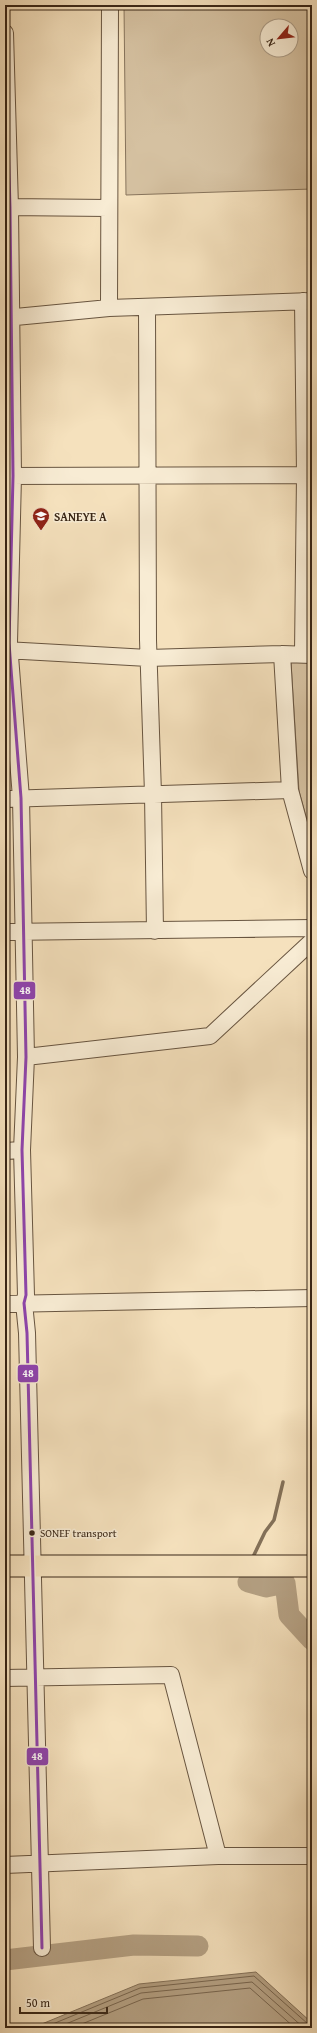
<svg xmlns="http://www.w3.org/2000/svg" width="317" height="2033" font-family="'Gentium Book Plus',serif">
<style>
.green{fill:#d5c1a1;stroke:#87745c;fill-rule:evenodd}
.water{fill:#b5a184;stroke:#837058}
.lines{fill:none;stroke-linecap:round;stroke-linejoin:round}
.shore{stroke:#77644d;stroke-width:1}
.stream{stroke:#837058;stroke-width:3.5}
.river{stroke:#b5a184;stroke-width:21}
.minor-casing{stroke:#685540;stroke-width:18}
.major-casing{stroke:#392616;stroke-width:23}
.minor{stroke:#f8ecd4;stroke-width:16}
.major{stroke:#f5e1bd;stroke-width:21}
.bus-1-casing{stroke:#f8ecd4;stroke-width:6}
.bus-1{stroke:#8e44ad;stroke-width:3}
.bus-dot{fill:#392616;stroke:#f8ecd4;stroke-width:1.5}
.labels{text-anchor:middle;dominant-baseline:central;stroke-width:3;stroke-linejoin:round;paint-order:stroke}
.bus-label{font-size:11px;fill:#392616;stroke:#f8ecd4;text-anchor:start}
.poi-label{font-size:12px;font-weight:bold;fill:#392616;stroke:#f8ecd4;text-anchor:start}
.line-badge{stroke:#f8ecd4;stroke-width:1.5}
.badge-label{font-size:11px;text-anchor:middle;font-weight:bold;fill:#fff}
</style>
<rect width="100%" height="100%" fill="#f5e1bd"/>
<filter id="stains"><feTurbulence type="fractalNoise" baseFrequency=".005" numOctaves="4"/><feColorMatrix values="0 0 0 0 .2 0 0 0 0 .09 0 0 0 0 .02 0 0 0 .5 -.17"/></filter>
<radialGradient id="worn" r=".72"><stop offset=".6" stop-color="#630" stop-opacity="0"/><stop offset="1" stop-color="#630" stop-opacity=".3"/></radialGradient>
<path class="green" d="M124 5H312V189L126 195ZM267 26H291V50H267Z
M291 662H312V839L299 791Z"/>
<path class="water" d="M256 1972 312 2023V2028H32L139 1984Z"/>
<g class="lines">
<path class="shore" d="M43 2028 140 1988 254 1976 308 2024 312 2025
M56 2028 141 1993 252 1982 304 2028
M72 2028 143 1999 250 1988 295 2028"/>
<path class="stream" d="M252 1559 265 1532 274 1520 283 1482"/>
<path class="river" d="M248 1582 266 1587 285 1583 289 1615 312 1640
M5 1960 134 1945 198 1946"/>
<g class="minor-casing">
<path id="minor" d="M5 33 10 208 13 476 9 643 21 798 26 1057 22 1150 26 1295 24 1303 27 1333 42 1948
M5 207 109 208
M303 301 305 475 303 654
M147 307 148 640 153 794 155 931
M109 308 110 5
M5 318 109 308 312 301
M5 476 312 475
M5 650 148 658 282 654 312 655
M282 654 290 790 312 871
M5 799 290 790
M5 932 312 928
M26 1057 210 1036 312 941
M5 1151 22 1150
M5 1304 312 1298
M5 1678 171 1675 218 1856
M5 1865 218 1856H312"/>
</g>
<g class="major-casing">
<path id="major" d="M5 1566H312"/>
</g>
<use href="#minor" class="minor"/>
<use href="#major" class="major"/>
<g class="bus-1-casing">
<path id="bus-1" d="M5 33 10 208 13 476 9 643 21 798 26 1057 22 1150 26 1295 24 1303 27 1333 42 1948"/>
</g>
<use href="#bus-1" class="bus-1"/>
</g>
<defs>
<g id="school-pin" transform="scale(0.9)"><path d="M0 17L-7.5 6A9.5 9.5 0 1 1 7.5 6Z" fill="#8f2418" stroke="#f8ecd4"/><path d="M0-5L7-2L0 1L-7-2ZM-4 1L0 2.5L4 1V4Q0 6-4 4Z" fill="#fff"/></g>
</defs>
<g fill-rule="evenodd">
<use href="#school-pin" x="41" y="516"/>
</g>
<circle class="bus-dot" cx="32" cy="1533" r="3.5"/>
<g class="labels">
<g class="bus-label">
<text x="40" y="1533">SONEF transport</text>
</g>
<g class="poi-label">
<text x="54" y="516">SANEYE A</text>
</g>
</g>
<g class="line-badge">
<rect x="13" y="981" width="23" height="19" rx="4" fill="#8e44ad"/>
<rect x="17" y="1364" width="22" height="19" rx="4" fill="#8e44ad"/>
<rect x="26" y="1747" width="23" height="19" rx="4" fill="#8e44ad"/>
</g>
<g class="badge-label">
<text x="25" y="994">48</text>
<text x="28" y="1377">48</text>
<text x="37" y="1760">48</text>
</g>
<rect width="317" height="2033" fill="none" stroke="#f5e1bd" stroke-width="20"/>
<rect x="6" y="6" width="305" height="2021" fill="none" stroke="#392616" stroke-width="2"/>
<rect x="10" y="10" width="297" height="2013" fill="none" stroke="#392616"/>
<g transform="translate(279 38) rotate(242)"><circle r="19" fill="#f8ecd4" stroke="#ac9d88"/>
<path d="M0-3L7 15L0 10L-7 15Z" fill="#8f2418"/>
<text y="-6" font-size="11" font-weight="bold" text-anchor="middle" fill="#392616">N</text>
</g>
<path d="M20 2007v6h87v-6" fill="none" stroke="#392616" stroke-width="2"/>
<text x="26" y="2007" font-size="12" fill="#392616" stroke="#f8ecd4" stroke-width="3" paint-order="stroke">50 m</text>
<rect width="100%" height="100%" filter="url(#stains)"/>
<rect width="100%" height="100%" fill="url(#worn)"/>
</svg>
